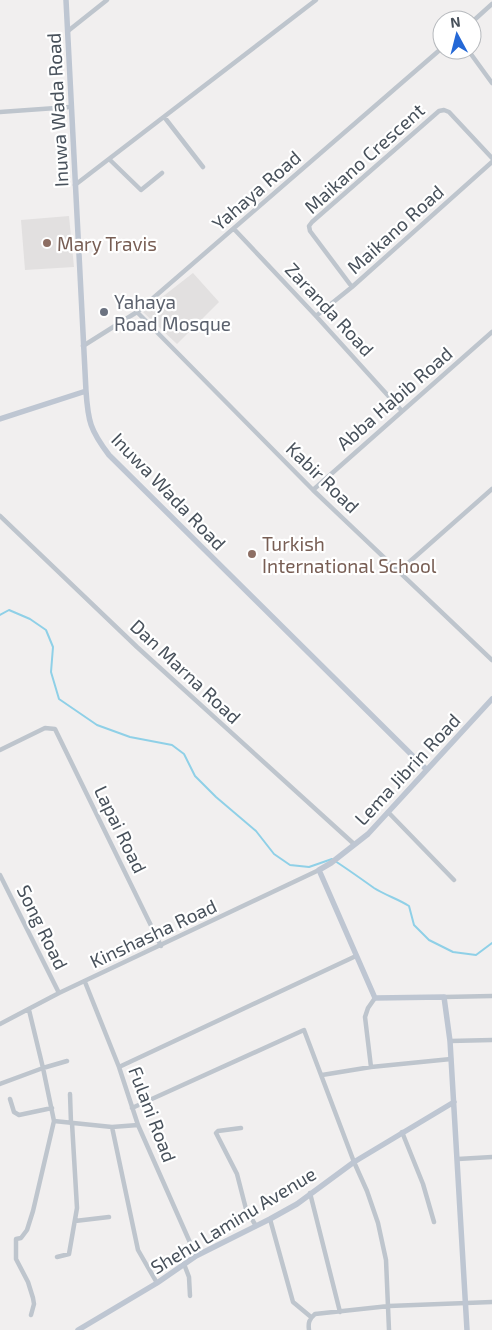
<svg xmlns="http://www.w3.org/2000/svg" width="492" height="1330" font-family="'Exo 2',sans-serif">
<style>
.education{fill:#e2e0e0}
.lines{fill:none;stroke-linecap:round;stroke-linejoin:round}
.stream{stroke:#8fd0e7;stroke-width:2}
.street{stroke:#bec5cd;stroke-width:4.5}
.secondary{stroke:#bec6d2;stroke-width:5.5}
.education-dot{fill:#8d6e63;stroke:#fff;stroke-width:2}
.worship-dot{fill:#6b7280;stroke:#fff;stroke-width:2}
.labels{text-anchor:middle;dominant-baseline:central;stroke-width:4.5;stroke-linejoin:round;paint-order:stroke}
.street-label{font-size:19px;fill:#48515b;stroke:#fff}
.education-label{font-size:19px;fill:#785e54;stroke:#fff;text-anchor:start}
.worship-label{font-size:19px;fill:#5b616d;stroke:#fff;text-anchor:start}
</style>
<rect width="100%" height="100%" fill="#f1efef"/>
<path class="education" d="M69 216 74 267 25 270 21 220Z
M193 273 219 302 177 344 143 312Z"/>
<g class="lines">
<path class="stream" d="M0 615 9 610 30 619 46 630 53 647 51 672 59 699 97 725 130 737 172 745 184 754 195 776 216 797 256 831 274 854 290 865 309 867 332 859C346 868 360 878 374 888 385 895 398 899 409 906L414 925 429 940 453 952 476 955 492 943"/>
<path class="street" d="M472 22 492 4
M68 31 107 0
M468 50 492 83
M0 112 70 107
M165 118 203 167
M109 159 141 190 162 173
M75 185 316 0
M234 229 316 316 402 411
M352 287 310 231 309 226 312 222 439 111 444 110 449 112 492 158
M137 312 313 490 492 660
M316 316 352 287 492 162
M83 346 137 312 442 48
M311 488 313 490 492 332
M0 516 137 647 354 844
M399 571 492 489
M0 750 45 728 55 729 161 946
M388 812 454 880
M0 875 59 993
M85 982 119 1067 138 1125 196 1256
M444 997 492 996
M29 1010 43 1068 54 1121 33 1211 27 1230 21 1238 16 1239V1259L28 1282 33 1298 34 1304 31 1315
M0 1024 59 993 319 870
M450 1041 492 1040
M119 1067 356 956
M371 1067 365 1017 368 1008 375 998
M322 1075 371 1067 451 1059
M0 1084 43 1068 67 1061
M70 1094 71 1123
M10 1099 14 1112 19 1115 52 1108
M132 1108 304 1030 354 1162 367 1191 378 1223 386 1260 389 1330
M54 1121 112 1127 138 1125
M112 1127 138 1250 157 1283
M241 1128 218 1131 216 1133 237 1174 246 1209 256 1226
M402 1132 423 1184 434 1222
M458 1159 492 1157
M310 1193 340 1312
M270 1219 293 1302 311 1317
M75 1221 109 1217
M57 1257 69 1254 77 1208 72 1123
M184 1264 189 1277 190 1296
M309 1330C308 1323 309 1319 315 1314L389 1306 492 1302"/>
<path class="secondary" d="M66 0 86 391C88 421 90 430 109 455L426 769
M0 419 86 391
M78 1330 157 1283 196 1256 270 1219 297 1204 354 1162 454 1102
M467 1330 450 1041 444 997 375 998 319 870 331 863 368 834 492 699"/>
</g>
<g class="education-dot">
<circle cx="47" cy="243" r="5"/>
<circle cx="252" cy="554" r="5"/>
</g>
<circle class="worship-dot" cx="104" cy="312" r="5"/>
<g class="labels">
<g class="street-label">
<text transform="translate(57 110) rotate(-93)">Inuwa Wada Road</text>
<text transform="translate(364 158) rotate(-42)">Maikano Crescent</text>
<text transform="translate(256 190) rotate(-41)">Yahaya Road</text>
<text transform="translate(395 229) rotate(-42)">Maikano Road</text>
<text transform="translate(330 309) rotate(47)">Zaranda Road</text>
<text transform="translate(394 398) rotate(-41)">Abba Habib Road</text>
<text transform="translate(323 477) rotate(44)">Kabir Road</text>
<text transform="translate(169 491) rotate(46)">Inuwa Wada Road</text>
<text transform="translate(186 671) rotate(43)">Dan Marna Road</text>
<text transform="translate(407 769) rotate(-47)">Lema Jibrin Road</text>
<text transform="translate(121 829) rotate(64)">Lapai Road</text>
<text transform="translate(43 927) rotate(64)">Song Road</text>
<text transform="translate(153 933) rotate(-25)">Kinshasha Road</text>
<text transform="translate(153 1114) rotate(69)">Fulani Road</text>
<text transform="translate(233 1220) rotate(-31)">Shehu Laminu Avenue</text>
</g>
<g class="education-label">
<text x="57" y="243">Mary Travis</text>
<text x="262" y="543">Turkish<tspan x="262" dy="22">International School</tspan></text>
</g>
<g class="worship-label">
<text x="114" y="301">Yahaya<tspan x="114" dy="22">Road Mosque</tspan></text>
</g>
</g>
<g transform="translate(457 35) rotate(353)"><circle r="24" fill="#ffffff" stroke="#b6b9bd"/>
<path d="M0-4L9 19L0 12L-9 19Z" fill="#2468d6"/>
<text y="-8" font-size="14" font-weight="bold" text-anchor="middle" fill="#48515b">N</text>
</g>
</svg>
